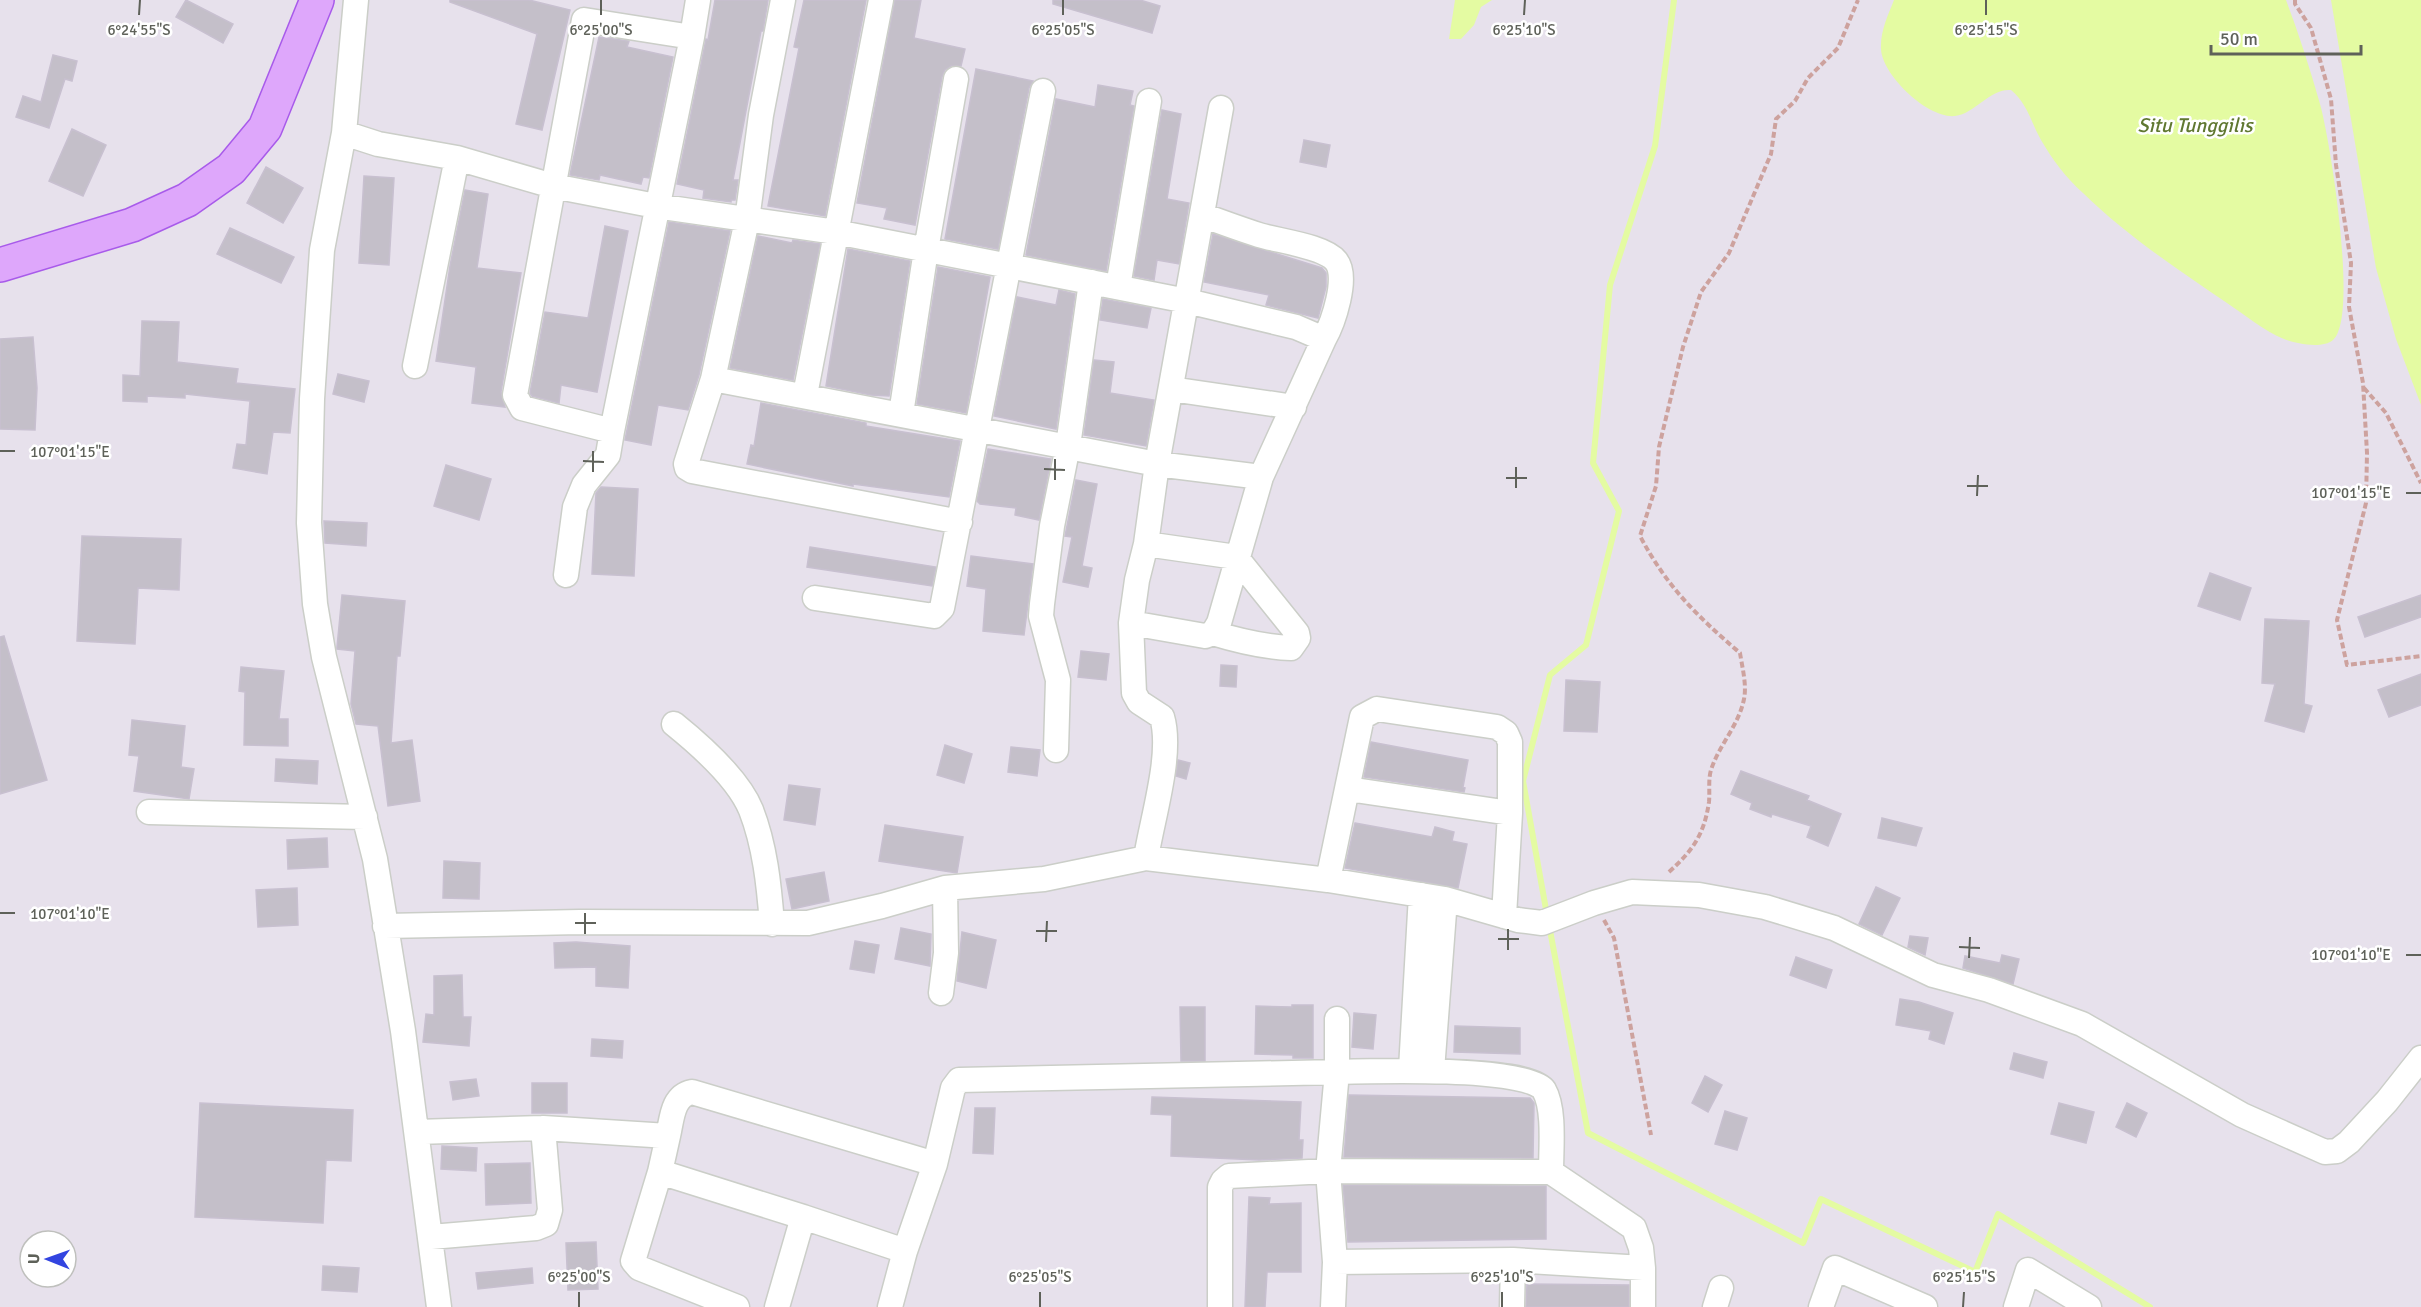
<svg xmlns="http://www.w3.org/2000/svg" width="2421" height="1307" font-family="Signika,sans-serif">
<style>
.water{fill:#e4fba2}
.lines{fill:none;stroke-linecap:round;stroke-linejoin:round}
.stream{stroke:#e4fba2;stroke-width:6}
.building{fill:#c4bfc9;stroke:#c8c0d0;stroke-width:1.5}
.street-casing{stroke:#cbcec8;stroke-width:27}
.primary-casing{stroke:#a85bea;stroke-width:36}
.path{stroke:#cda29e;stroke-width:4;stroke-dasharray:6 3;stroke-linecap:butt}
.street{stroke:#fff;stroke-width:24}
.primary{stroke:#dea7fb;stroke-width:33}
.ticks{fill:none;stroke:#5e6159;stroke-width:2}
.labels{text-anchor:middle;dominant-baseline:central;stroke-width:5;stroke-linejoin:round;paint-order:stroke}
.water-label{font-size:20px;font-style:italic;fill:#607831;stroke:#fff}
.ticks-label{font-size:15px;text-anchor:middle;fill:#5e6159;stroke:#fff;stroke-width:5;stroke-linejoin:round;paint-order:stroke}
</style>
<rect width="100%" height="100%" fill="#e7e1ec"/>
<path class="water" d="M1455 0H1492L1481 7 1474 25 1461 39H1449Z
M1894 0H2286C2299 34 2310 69 2320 104 2330 139 2359 318 2333 340 2323 349 2296 344 2284 339 2264 331 2245 315 2227 303 2177 269 2126 235 2083 193 2066 178 2052 159 2041 140 2031 122 2027 103 2011 90 1990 88 1976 113 1955 116 1928 119 1882 75 1881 49 1880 32 1888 15 1894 0Z
M2331 0H2421V405L2396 339 2376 268Z"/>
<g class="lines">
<path class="stream" d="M1547 915 1523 781 1550 675 1586 645 1619 511 1593 463 1610 285 1655 146 1674 0
M1549 925 1588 1133 1803 1243 1821 1199 1975 1272 1998 1214 2150 1307"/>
</g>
<path class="building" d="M186 0 233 24 223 43 176 17Z
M450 0H529L570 10 542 130 516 124 537 34 450 2Z
M715 0H768L763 31H761L733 180H738L735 200H731V202L703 198 704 190 677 184 706 39 708 40Z
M804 0H866L825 216 768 206 799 48 794 47Z
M895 0H921L914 38 965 49 961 66H951L945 70 942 77 915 225 884 219 887 208 857 203Z
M1053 0H1140L1160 6 1152 33 1053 4Z
M599 37 629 41 627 47 673 57 649 178 643 177 641 184 600 175 599 180 570 175Z
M53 55 77 61 72 81 65 79 49 128 16 117 23 96 41 102Z
M976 69 1033 81 1029 88 998 249 945 239Z
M1098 85 1133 91 1130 105 1134 106 1106 271 1026 255 1056 99 1095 107Z
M1162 110 1181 114 1167 199 1189 203 1179 264 1157 260 1154 280 1134 276Z
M72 129 106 145 83 196 49 181Z
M1304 140 1330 145 1326 167 1300 162Z
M266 167 303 188 283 223 247 203Z
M364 176 394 178 389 265 359 263Z
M465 190 488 194 477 268 521 273 501 392 505 407 472 403 476 367 436 361 450 266Z
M669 222 730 231 699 375 688 410 658 405 651 445 625 440Z
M605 226 628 231 597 392 561 385 559 403 532 396 530 393 545 312 588 318Z
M230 228 294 257 281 283 217 254Z
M1213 234 1322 268 1326 273V287L1318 318 1266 305 1269 295 1204 282Z
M758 236 792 243 793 240 820 244 793 380 730 368Z
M848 249 910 261 889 396 871 395 826 386Z
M938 267 990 277 966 413 917 404Z
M1059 290 1075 294 1056 429 994 416 1017 297 1056 305Z
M1103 299 1151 308 1147 328 1100 320Z
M142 321 179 322 177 362 238 369 236 383 295 389 290 433 273 432 267 474 233 468 237 444 246 445 250 401 185 394V398L147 396V402L123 401V375L140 376Z
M33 337 37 388 35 430 0 429V339Z
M1094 360 1114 362 1110 393 1154 400 1146 446 1084 435Z
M338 374 369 381 364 402 333 394Z
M761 403 866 423V426L960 441 949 497 853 484V486L747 464 751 445 754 446Z
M988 449 1051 459 1039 520 1015 515 1016 508 980 504 977 501Z
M446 465 491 479 479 520 434 506Z
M1076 480 1097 484 1082 566 1092 568 1088 587 1063 582 1072 537 1065 536Z
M601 487 638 489 634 576 592 574 596 493Z
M324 521 367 523 366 546 325 543Z
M82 536 181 539 179 590 138 588 135 644 77 641Z
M810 547 936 567 932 586 807 567Z
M971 556 1033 564 1024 635 983 631 986 589 967 586Z
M2210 573 2251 588 2240 620 2198 606Z
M342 595 405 601 400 656H397L391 743 412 740 420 801 388 806 378 726 356 724 351 704 355 651 337 649V647Z
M2421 595V617L2365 637 2358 617Z
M2265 619 2309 621 2304 704 2312 706 2304 732 2265 721 2275 684 2262 683Z
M4 636 47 780 0 794V637Z
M1081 651 1109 654 1106 680 1078 677Z
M1221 665 1237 666 1236 687 1220 686Z
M241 667 284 671 279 719H288V746L244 745 245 692 239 691Z
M2421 674V705L2389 717 2378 690Z
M1566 680 1600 682 1597 732 1564 731Z
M132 720 185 726 181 767 194 769 189 799 134 791 139 756 129 755Z
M1371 742 1468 760 1463 787 1465 788 1464 792 1364 777Z
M945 745 972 754 964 783 937 775Z
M1011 747 1040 750 1037 776 1008 772Z
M276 759 318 761 317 784 275 781Z
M1178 760 1190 763 1186 779 1176 776Z
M1741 771 1809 796 1807 800 1841 814 1828 846 1807 837 1811 826 1772 814 1771 817 1750 809 1752 803 1731 794Z
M789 785 820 789 815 825 784 820Z
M1882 818 1922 828 1916 846 1878 838Z
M1355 823 1432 837 1435 827 1454 832 1452 841 1467 844 1458 888 1345 868Z
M885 825 963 837 957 873 879 861Z
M327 838 328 867 288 869 287 840Z
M444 861 480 863 479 899 443 898Z
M824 872 829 901 792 909 786 879Z
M1876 887 1900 898 1882 935 1859 924Z
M297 888 298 925 258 927 256 890Z
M901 928 931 934 930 966 895 959Z
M962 932 996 940 986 988 957 981Z
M1910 936 1928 938 1925 955 1908 947Z
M855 941 879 945 874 973 850 969Z
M576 942 630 946 628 988 596 986V967L555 968 554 943Z
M2002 955 2019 959 2013 984 1963 968 1965 956 2000 963Z
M1796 957 1832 970 1826 988 1790 975Z
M462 975 463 1017H471L469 1046 423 1042 426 1014 434 1015V976Z
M1900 999 1919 1002 1953 1013 1944 1044 1929 1039 1931 1031 1896 1025Z
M1292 1005H1313V1058H1293V1055L1255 1054 1256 1006 1292 1007Z
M1180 1007H1205V1061H1181Z
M1354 1013 1376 1015 1373 1049 1352 1047Z
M1455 1026 1520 1028V1054L1454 1052Z
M592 1039 623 1041 622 1058 591 1056Z
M2014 1053 2047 1062 2043 1078 2010 1069Z
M1705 1076 1722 1085 1708 1112 1692 1103Z
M476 1079 479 1096 453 1100 450 1082Z
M532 1083H567V1113H532Z
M1349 1095 1530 1098 1534 1103 1533 1158 1344 1157Z
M1152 1097 1301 1102 1299 1140H1303L1302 1158 1259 1160 1171 1156 1172 1115 1151 1114Z
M200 1103 353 1110 351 1161 326 1160 323 1223 195 1217Z
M2059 1103 2094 1112 2086 1143 2051 1134Z
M2127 1103 2147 1113 2136 1137 2116 1127Z
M975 1108H995L993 1154 973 1153Z
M1725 1111 1747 1118 1737 1150 1715 1144Z
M442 1146 477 1148 476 1171 441 1169Z
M530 1163 531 1203 486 1205 485 1164Z
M1343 1185 1546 1186V1239L1348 1242Z
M1249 1197 1270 1198 1269 1204 1301 1203V1272H1267L1265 1307H1245Z
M596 1242 598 1289 568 1290 566 1243Z
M323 1266 359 1268 357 1292 322 1290Z
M532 1268 533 1283 478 1289 476 1273Z
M1527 1284 1629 1285V1307H1526Z"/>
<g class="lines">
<g class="street-casing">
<path id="street" d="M356 0 344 133 322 250 312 399 309 523 315 604 324 657 375 859 403 1031 439 1307
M584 20 692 37 612 431 522 408 515 395Z
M692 37 698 0
M344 133 378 144 457 158 553 186 656 206 836 232 1187 301 1296 327 1324 339 1261 477 1157 464 713 379 747 220 761 115 783 0
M1202 215C1221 222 1240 229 1259 235 1278 241 1324 246 1336 261 1349 277 1333 323 1324 339
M1118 287 1149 101
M415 366 457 158
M713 379 686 464 687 468 692 471 960 522
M1171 389 1294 407
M805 395 881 0
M901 414 926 250 956 79
M1146 544 1236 557 1297 633 1298 638 1291 648C1264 647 1239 641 1213 633
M566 575 575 507 584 485 608 455 612 431
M815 598 934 616 942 608 1043 91
M1131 623 1205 636 1213 633 1219 623 1261 477
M674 724C700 745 738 778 751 810 765 846 769 885 772 924
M1056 750 1058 680 1041 616 1042 604 1052 526 1068 446 1091 282
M1348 789 1510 813
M149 812 365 817
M1146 858C1152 819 1173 754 1162 717L1139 702 1134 693 1131 623 1137 580 1146 544 1157 464 1221 108
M1328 880 1362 717 1377 709 1497 727 1506 733 1510 742V813L1504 916
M385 926 580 922 808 923 882 906 945 888 1044 879 1146 858 1328 880 1445 899 1518 920 1542 923 1594 903 1632 892 1699 895 1765 907 1834 928 1933 975 1989 990 2082 1024 2242 1115 2325 1152 2337 1151 2349 1142 2387 1101 2421 1058
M941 993 946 953 945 888
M1337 1019V1072C1369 1071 1529 1066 1544 1090 1555 1109 1551 1149 1551 1172
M1411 1069 1421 895
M1432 1070 1445 899
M417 1132 543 1128 668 1136 660 1172 803 1217 777 1307
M668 1136C672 1119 672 1096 692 1092L935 1164
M660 1172 633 1261 639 1268 737 1307
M803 1217 905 1251 935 1164 953 1088 959 1080 1337 1072 1328 1171 1335 1262 1333 1307
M431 1237 536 1228 546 1224 550 1210 543 1128
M1513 1260 1643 1268
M1335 1262 1513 1260 1512 1307
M890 1307 905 1251
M1220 1307V1187L1223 1181 1229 1176 1328 1171 1551 1172 1634 1228 1641 1248 1643 1268V1307
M1715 1307 1721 1288
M1821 1307 1835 1268 1925 1307
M2016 1307 2028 1270 2089 1307"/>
</g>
<g class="primary-casing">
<path id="primary" d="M0 265 132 225 187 200 231 169 265 128 317 0"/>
</g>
<path class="path" d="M2295 0V4L2311 28 2331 99 2336 165 2351 263 2349 307 2363 383 2367 453 2366 503 2337 620 2347 665 2421 656
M2364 388 2386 413 2421 483
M1669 872C1693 850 1704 835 1709 802 1710 791 1708 780 1711 770 1719 745 1739 725 1744 699 1747 685 1742 666 1740 653 1697 616 1667 587 1640 536L1656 486 1659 447 1683 347 1701 292 1729 253 1771 154 1776 119 1795 101 1808 78 1838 48 1858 0
M1604 920 1614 938 1651 1135"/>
<use href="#street" class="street"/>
<use href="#primary" class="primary"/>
</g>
<path class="ticks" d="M139 15 140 0M601 15V0M1063 15V0M1524 15 1525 0M1986 15V0M0 451H15M583 461 604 462M1044 469 1065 470M593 472V451M1506 478H1527M1055 480V459M1967 486H1988M1516 488V467M2406 493H2421M1977 496 1978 475M0 913H15M575 923H596M1036 931H1057M585 934V913M1498 939H1519M1046 942 1047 921M1959 947 1980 948M1508 950V929M2406 955H2421M1969 958 1970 937M579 1307V1292M1040 1307V1292M1502 1307V1292M1963 1307 1964 1292"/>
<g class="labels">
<g class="water-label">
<text x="2195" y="125">Situ Tunggilis</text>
</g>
</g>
<g class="ticks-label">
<text x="139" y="35">6°24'55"S</text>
<text x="601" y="35">6°25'00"S</text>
<text x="1063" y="35">6°25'05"S</text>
<text x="1524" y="35">6°25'10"S</text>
<text x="1986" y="35">6°25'15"S</text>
<text x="70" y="457">107°01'15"E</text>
<text x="2351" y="498">107°01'15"E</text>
<text x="70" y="919">107°01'10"E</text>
<text x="2351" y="960">107°01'10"E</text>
<text x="579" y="1282">6°25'00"S</text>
<text x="1040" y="1282">6°25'05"S</text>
<text x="1502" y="1282">6°25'10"S</text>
<text x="1964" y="1282">6°25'15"S</text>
</g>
<g transform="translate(48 1259) rotate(271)"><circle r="28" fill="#ffffff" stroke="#bfc0bd" stroke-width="1.5"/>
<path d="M0-4.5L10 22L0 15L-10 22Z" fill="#3244e0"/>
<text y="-9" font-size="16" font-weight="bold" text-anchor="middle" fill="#5e6159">U</text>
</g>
<path d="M2211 45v9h150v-9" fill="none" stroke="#5e6159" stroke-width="3"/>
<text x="2220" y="45" font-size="18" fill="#5e6159" stroke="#ffffff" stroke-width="4.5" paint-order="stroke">50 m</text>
</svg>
